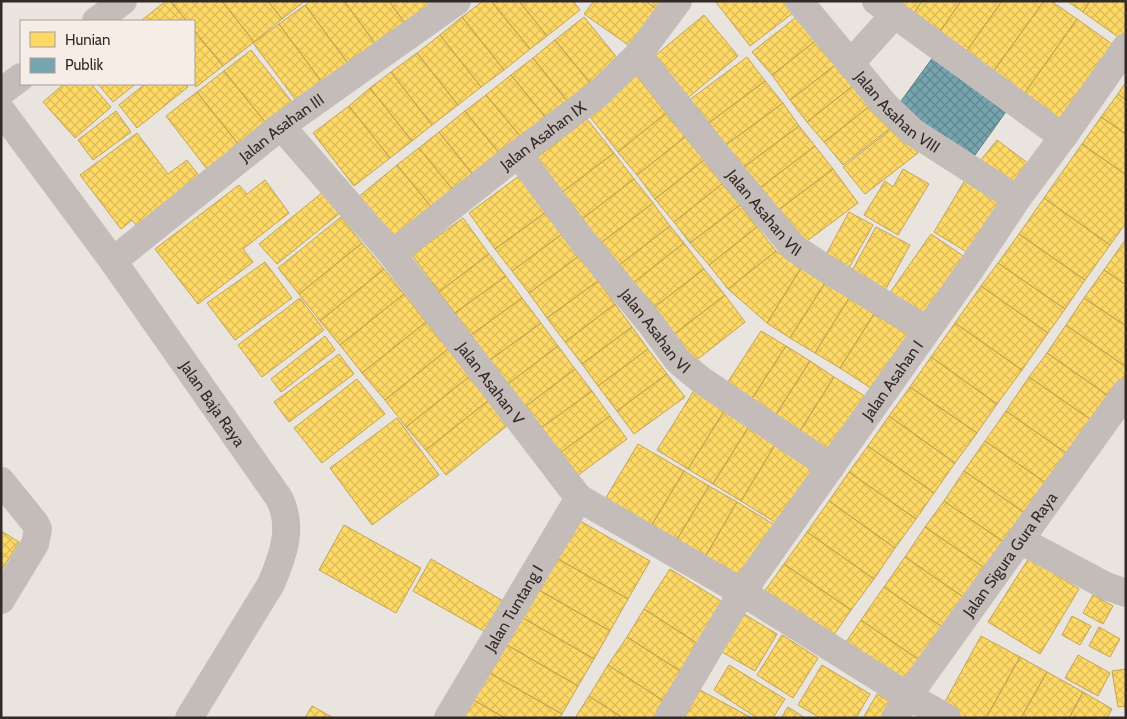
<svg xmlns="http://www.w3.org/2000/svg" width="1127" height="719" font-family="Cabin,sans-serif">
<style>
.homes{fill:url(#homes-cross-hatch);stroke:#c2a453}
.public{fill:url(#public-cross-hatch);stroke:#628086}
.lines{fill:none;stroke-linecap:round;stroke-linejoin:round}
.street{stroke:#c3bcb9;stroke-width:28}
.labels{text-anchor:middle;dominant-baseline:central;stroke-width:5;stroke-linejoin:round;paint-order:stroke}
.street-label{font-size:16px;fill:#332a28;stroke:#f7ede7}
</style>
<defs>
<pattern id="homes-cross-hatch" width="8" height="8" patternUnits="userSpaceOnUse" patternTransform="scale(1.25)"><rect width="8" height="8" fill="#ffd966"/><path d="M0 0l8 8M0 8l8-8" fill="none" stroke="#dbba58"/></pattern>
<pattern id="public-cross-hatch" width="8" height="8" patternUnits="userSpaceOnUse" patternTransform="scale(1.25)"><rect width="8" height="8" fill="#76a5af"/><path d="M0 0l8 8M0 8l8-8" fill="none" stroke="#61878e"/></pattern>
</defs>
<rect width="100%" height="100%" fill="#eae4df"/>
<path class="homes" d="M166 1H170L187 21H143L142 20Z
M170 1H222L254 42 223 66 194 30V21H187Z
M222 1H268L282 19 254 42Z
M268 1H305L282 19Z
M310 1H344L380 50 353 70 305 5Z
M344 1H389L409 29 380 50Z
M389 1H427L434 11 409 29Z
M483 1H491L530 49 504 70 462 17Z
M491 1H519L547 36 530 49Z
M519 1H573L580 10 547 36Z
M594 1H646L660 12 634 49 584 14Z
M646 1H668L660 12Z
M715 1H784L793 13 750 46Z
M893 1H922L913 15Z
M922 1H961L939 33 913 15Z
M961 1H1002L966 52 939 33Z
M1002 1H1044L993 72 966 52Z
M1044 1H1051L1077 19 1024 94 993 72Z
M1067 1H1090L1083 12Z
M1090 1H1126V32L1121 39 1083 12Z
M305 5 353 70 327 89 279 24Z
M804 11 823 35 772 75 752 52Z
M704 15 738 56 684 101 650 60Z
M462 17 504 70 481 87 440 35Z
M584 17 623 65 594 88 555 40Z
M1077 19 1119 49 1067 123 1024 94Z
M279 24 327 89 301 107 253 43Z
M194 30 223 66 196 87 194 84Z
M440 35 481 87 458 105 417 53Z
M823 35 842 60 790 100 772 75Z
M555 40 594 88 571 106 533 58Z
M251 50 296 107 269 127 224 71Z
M417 53 458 105 432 125 391 72Z
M747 57 765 81 706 125 688 101Z
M533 58 571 106 550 123 511 75Z
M842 60 859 81 807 122 790 100Z
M224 71 269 127 242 149 197 92Z
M391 72 432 125 412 141 370 88Z
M511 75 550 123 525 142 486 95Z
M636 75 666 113 618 152 587 113Z
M765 81 783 103 723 147 706 125Z
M859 81 875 102 824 142 807 122Z
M1126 82V100L1118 94Z
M64 84H91L111 107 75 138 43 102Z
M98 84H134V85L113 102Z
M145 84H185L188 87 137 128 119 105Z
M370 88 412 141 390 158 349 106Z
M197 92 242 149 210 173 166 116Z
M1118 94 1126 100V134L1101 117Z
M486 95 525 142 504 159 465 111Z
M875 102 894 125 843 165 824 142Z
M783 103 799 126 740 170 723 147Z
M349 106 390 158 354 186 313 133Z
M116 111 131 132 93 160 78 140Z
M465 111 504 159 478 181 439 132Z
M666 113 685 137 637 175 618 152Z
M1101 117 1126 134V175L1082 144Z
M587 119 614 153 557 196 531 162Z
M896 125 918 153 865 194 843 167Z
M799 126 815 146 756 191 740 170Z
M439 132 478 181 458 196 419 148Z
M137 133 168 174 187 160 205 184 141 232 132 220 121 229 80 175Z
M685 137 704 160 655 199 637 175Z
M997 140 1029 164 1013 185 980 161Z
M1082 144 1126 175V223L1110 245 1044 198Z
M815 146 833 169 773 214 756 191Z
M419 148 458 196 436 213 397 165Z
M614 153 634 179 578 222 557 196Z
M704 160 722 184 674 222 655 199Z
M397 165 436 213 395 247 356 199Z
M833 169 858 203 799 247 773 214Z
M903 169 929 184 898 235 864 215 885 181 893 187Z
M968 175 1010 201 975 257 934 232Z
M519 176 546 212 495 249 469 213Z
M634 179 653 203 597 246 578 222Z
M265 180 289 213 243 249 253 262 198 304 155 249 239 185 247 194Z
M722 184 740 205 690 243 674 222Z
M323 192 340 213 277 264 259 244Z
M1044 198 1110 245 1085 280 1019 234Z
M653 203 670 226 614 269 597 246Z
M740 205 757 227 709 265 690 243Z
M546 212 562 234 512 271 495 249Z
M849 212 873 225 845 275 822 262Z
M341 217 362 243 299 294 278 268Z
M463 218 489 254 439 292 412 255Z
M670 226 684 243 628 287 614 269Z
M757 227 776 251 728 289 709 265Z
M876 227 910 245 883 294 849 276Z
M562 234 579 256 529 293 512 271Z
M931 234 972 262 927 325 887 297Z
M1019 234 1085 280 1065 309 998 263Z
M1126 239V285L1104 270Z
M362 243 384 269 320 321 299 294Z
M684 243 704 269 648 312 628 287Z
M776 251 801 268 767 323 728 289Z
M489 254 506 276 455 313 439 292Z
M579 256 598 281 547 318 529 293Z
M265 262 292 298 235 340 207 303Z
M998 263 1065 309 1048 333 981 286Z
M801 268 825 283 790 338 767 323Z
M384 269 404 294 340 345 320 321Z
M704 269 725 295 668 339 648 312Z
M1104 270 1126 285V326L1084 298Z
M506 276 522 298 471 335 455 313Z
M598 281 615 304 565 342 547 318Z
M825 283 849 298 815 353 790 338Z
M981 286 1048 333 1022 370 955 323Z
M404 294 426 322 362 373 340 345Z
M725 295 745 322 689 366 668 339Z
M300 298 324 330 262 377 238 345Z
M522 298 541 323 490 360 471 335Z
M849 298 874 314 840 368 815 353Z
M1084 298 1126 326V367L1066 325Z
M615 304 632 327 582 364 565 342Z
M874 314 912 337 877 392 840 368Z
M426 322 448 349 385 400 362 373Z
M541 323 558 346 508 384 490 360Z
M955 323 1022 370 997 404 931 357Z
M1066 325 1126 367V374L1110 397 1047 353Z
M632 327 648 349 598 386 582 364Z
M761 331 786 346 749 403 724 388Z
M325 336 335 350 281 392 271 379Z
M558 346 575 369 525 407 508 384Z
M786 346 810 361 773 419 749 403Z
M448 349 470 376 406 427 385 400Z
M648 349 667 374 617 411 598 386Z
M1047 353 1110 397 1093 421 1029 377Z
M339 354 354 374 289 422 274 402Z
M931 357 997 404 977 433 910 387Z
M810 361 834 377 798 434 773 419Z
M575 369 592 391 541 428 525 407Z
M667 374 685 397 634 434 617 411Z
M470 376 489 400 426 450 406 427Z
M834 377 871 400 834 457 798 434Z
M1029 377 1093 421 1069 455 1006 411Z
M357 379 385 414 322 463 294 428Z
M910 387 977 433 955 463 889 416Z
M695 389 726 408 688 469 657 450Z
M592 391 610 416 560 453 541 428Z
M489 400 509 424 446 475 426 450Z
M726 408 751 423 713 484 688 469Z
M1006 411 1069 455 1049 485 985 441Z
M610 416 627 439 577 476 560 453Z
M889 416 955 463 934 493 868 446Z
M397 418 439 475 372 525 330 468Z
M751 423 778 440 741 501 713 484Z
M778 440 819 466 781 526 741 501Z
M985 441 1049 485 1028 515 964 471Z
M638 444 684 471 647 533 601 506Z
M868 446 934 493 916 519 849 472Z
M684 471 709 486 672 548 647 533Z
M964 471 1028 515 1008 545 944 501Z
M849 472 916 519 895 548 829 501Z
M709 486 737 502 701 564 672 548Z
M829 501 895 548 874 579 807 532Z
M944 501 1008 545 989 571 925 527Z
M737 502 778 527 741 588 701 564Z
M575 518 650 561 628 599 553 556Z
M344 525 421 568 396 613 319 570Z
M925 527 989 571 969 601 905 557Z
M1 531 19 542 1 571Z
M807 532 874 579 851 610 784 564Z
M553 556 628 599 610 631 534 587Z
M905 557 969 601 948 631 884 587Z
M1029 558 1079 589 1040 654 988 622Z
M431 559 505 602 487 633 413 591Z
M784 564 851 610 831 639 764 592Z
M670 569 732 608 706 649 644 609Z
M534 587 610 631 594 659 518 615Z
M884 587 948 631 925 664 861 620Z
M1093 595 1113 606 1103 624 1083 613Z
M644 609 706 649 688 676 627 637Z
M744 614 777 634 755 671 722 652Z
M518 615 594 659 578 686 502 642Z
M1072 616 1091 626 1080 645 1062 635Z
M861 620 925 664 905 692 842 648Z
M1099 627 1120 639 1110 657 1089 646Z
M782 635 818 658 793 698 757 675Z
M981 636 1020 657 986 718H957L941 709Z
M627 637 688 676 670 705 608 665Z
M502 642 578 686 562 714 486 671Z
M1078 655 1110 673 1098 696 1065 678Z
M1020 657 1047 672 1021 718H986Z
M608 665 670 705 662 718H623L589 696Z
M729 665 785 699 773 718H757L714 690Z
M822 665 870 694 856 718H820L798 705Z
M1126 669V706L1118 707 1112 671Z
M486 671 562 714 559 718H505L470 698Z
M1047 672 1083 692 1069 718H1021Z
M700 690 752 718H688L685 716Z
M1083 692 1112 709 1107 718H1069Z
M877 694 899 707 893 718H863Z
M589 696 623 718H575Z
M470 698 505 718H459Z
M312 706 332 717V718H305Z
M788 707 805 718H781Z"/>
<path class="public" d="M936 53 1010 106 968 165 893 112Z"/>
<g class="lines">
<g class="street">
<path id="s1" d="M799 1 884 104 913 132 1017 199"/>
<path d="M876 1 1063 137"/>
<path d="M96 21 123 1"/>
<path id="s2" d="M638 55 733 175 794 248 825 268 927 330"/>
<path d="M850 64 894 15"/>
<path d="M1 92 21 77"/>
<path id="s3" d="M1 110 113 261 279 498C294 527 283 556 271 584L189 718"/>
<path id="s4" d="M281 126 392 254 579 498 742 592 908 696 947 718"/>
<path id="s5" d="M518 154 582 240 651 324 678 361 701 380 831 467"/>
<path id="s6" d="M392 254 518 154 599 93 638 55 678 1"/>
<path id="s7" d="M113 261 281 126 457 1"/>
<path d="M1 481 35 523 38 529 35 544 1 600"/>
<path d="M1020 540 1106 586 1126 593"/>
<path id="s8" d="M448 718 579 498"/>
<path id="s9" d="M668 718 742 592 970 270 1017 199 1063 137 1126 47"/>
<path id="s10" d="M895 718 908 696 1126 392"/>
</g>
</g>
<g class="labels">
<g class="street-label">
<text stroke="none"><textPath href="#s1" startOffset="149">Jalan Asahan VIII</textPath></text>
<text stroke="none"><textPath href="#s7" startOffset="215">Jalan Asahan III</textPath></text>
<text stroke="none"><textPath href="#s6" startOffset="192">Jalan Asahan IX</textPath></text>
<text stroke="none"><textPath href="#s2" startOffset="202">Jalan Asahan VII</textPath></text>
<text stroke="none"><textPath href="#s5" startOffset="224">Jalan Asahan VI</textPath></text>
<text stroke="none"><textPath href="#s9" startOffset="406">Jalan Asahan I</textPath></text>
<text stroke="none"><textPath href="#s4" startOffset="332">Jalan Asahan V</textPath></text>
<text stroke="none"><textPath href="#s3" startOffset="362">Jalan Baja Raya</textPath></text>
<text stroke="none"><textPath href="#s10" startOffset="200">Jalan Sigura Gura Raya</textPath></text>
<text stroke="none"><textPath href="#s8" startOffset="128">Jalan Tuntang I</textPath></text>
</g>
</g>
<rect width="1127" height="719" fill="none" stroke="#332a28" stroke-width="5"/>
<rect x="20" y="20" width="175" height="65" fill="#f7ede7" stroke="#a99f9b"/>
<rect x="30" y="32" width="25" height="15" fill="#ffd966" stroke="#a99f9b"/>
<text x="65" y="45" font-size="15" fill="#332a28">Hunian</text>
<rect x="30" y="58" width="25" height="15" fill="#76a5af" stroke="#a99f9b"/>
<text x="65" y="70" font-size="15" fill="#332a28">Publik</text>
</svg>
